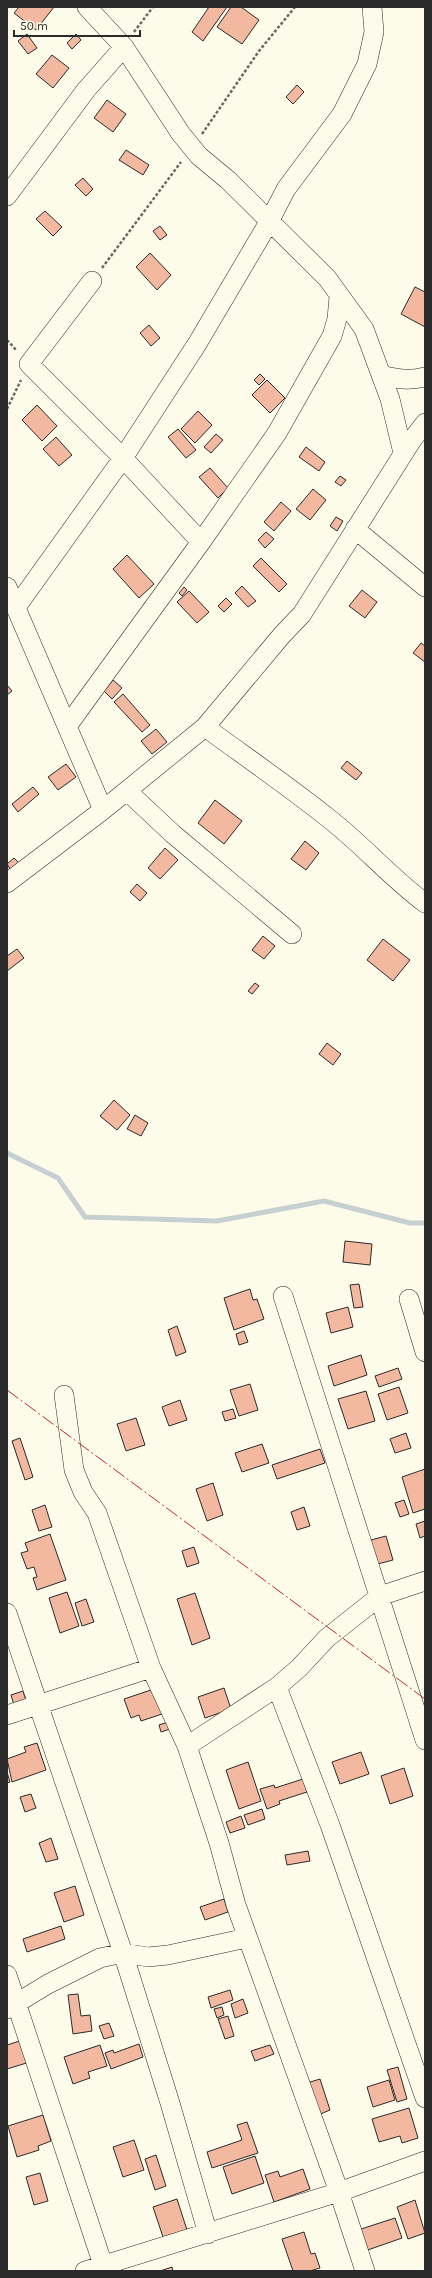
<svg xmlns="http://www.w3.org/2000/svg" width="432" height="2278" font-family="Karla,sans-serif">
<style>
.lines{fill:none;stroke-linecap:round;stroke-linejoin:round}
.stream{stroke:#c7d0d0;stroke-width:5}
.building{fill:#f2b8a0;stroke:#2b2b2b}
.minor-casing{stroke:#2b2b2b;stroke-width:20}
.path{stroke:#6a6964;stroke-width:2.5;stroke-dasharray:3 2;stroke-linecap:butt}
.minor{stroke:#fdfbea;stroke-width:19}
.power{stroke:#c62828;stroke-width:1;stroke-dasharray:14 3 2 3;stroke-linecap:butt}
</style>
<rect width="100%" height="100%" fill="#fdfbea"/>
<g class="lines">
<path class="stream" d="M7 1153 58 1178 85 1217 217 1221 324 1201 410 1223H425"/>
</g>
<path class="building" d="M19 7H54L36 30 14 13Z
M209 7H227L203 41 192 32Z
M231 7H241L259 20 242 44 217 27Z
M27 34 37 48 28 54 18 41Z
M76 34 81 40 72 49 67 43Z
M52 55 69 68 53 88 36 74Z
M297 85 304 92 293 104 286 97Z
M107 100 126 114 113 132 94 118Z
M126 150 149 165 143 175 119 160Z
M83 178 93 189 86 196 75 185Z
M45 211 62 227 53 236 36 219Z
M160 226 167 235 160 240 153 231Z
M150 253 171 275 157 290 136 267Z
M415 287 425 292V327L401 314Z
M149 325 160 338 151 346 140 333Z
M260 374 265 379 259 385 254 380Z
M267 380 285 398 270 413 252 395Z
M37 405 57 426 42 441 22 420Z
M198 411 212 425 195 443 181 429Z
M178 429 196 450 186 458 168 437Z
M216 434 223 440 211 453 204 447Z
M56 437 72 455 59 466 43 449Z
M306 447 325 462 319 471 299 457Z
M210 468 228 488 218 498 199 477Z
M340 476 346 480 341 486 335 482Z
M313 489 326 500 310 520 296 509Z
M281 502 291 511 274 531 264 522Z
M336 517 343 521 337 531 330 526Z
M266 532 274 539 265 548 258 540Z
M127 555 154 584 139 598 113 569Z
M261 558 287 584 279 592 253 566Z
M242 586 256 601 248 607 235 593Z
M184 587 187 590 182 596 179 593Z
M362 590 377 602 365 618 349 606Z
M189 591 209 612 197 623 177 602Z
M226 598 232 604 224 612 218 606Z
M421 643 425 646V662L413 653Z
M113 680 122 688 112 699 104 691Z
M7 685 12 691 7 695Z
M123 694 150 725 142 732 114 702Z
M156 729 167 742 152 754 141 741Z
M347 761 362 773 356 780 341 768Z
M66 764 76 777 58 790 48 777Z
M33 787 39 794 18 812 12 804Z
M215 800 242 821 224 844 198 823Z
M305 841 319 853 306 870 291 859Z
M165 848 178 860 160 879 148 868Z
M14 858 19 863 11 871 7 864Z
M137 884 147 893 140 901 130 892Z
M263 936 275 946 264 959 252 950Z
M383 939 410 960 393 981 367 960Z
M17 949 24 958 7 971V956Z
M255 983 259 986 252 994 248 991Z
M327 1043 341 1054 333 1065 319 1054Z
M114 1100 130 1115 117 1130 100 1116Z
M135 1115 148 1123 141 1136 127 1129Z
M345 1241 372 1244 370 1265 343 1262Z
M359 1284 363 1307 354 1308 350 1285Z
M250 1289 253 1300 257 1299 264 1319 234 1330 224 1298Z
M348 1307 353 1327 331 1333 326 1313Z
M177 1326 186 1352 176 1356 168 1330Z
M244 1331 248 1342 239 1345 236 1334Z
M361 1355 367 1375 334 1386 328 1366Z
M398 1368 402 1379 379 1387 375 1376Z
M250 1384 258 1410 239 1416 230 1390Z
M399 1387 408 1413 387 1420 378 1394Z
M366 1391 375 1421 348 1429 338 1399Z
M180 1400 187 1420 169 1426 162 1407Z
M233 1409 236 1418 225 1421 222 1412Z
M136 1418 145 1445 126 1451 117 1424Z
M406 1433 411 1448 395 1453 390 1439Z
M20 1438 33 1477 25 1480 12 1441Z
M262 1444 269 1463 242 1472 235 1453Z
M320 1449 325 1463 277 1479 272 1465Z
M425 1469V1509L413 1513 402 1477Z
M213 1483 223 1515 207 1521 196 1489Z
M404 1500 409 1514 400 1517 395 1503Z
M45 1505 52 1527 39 1531 32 1510Z
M304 1507 310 1526 297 1530 291 1512Z
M425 1521V1536L420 1538 416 1524Z
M50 1534 66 1580 37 1590 33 1578 37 1577 34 1567 27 1569 21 1553 28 1551 25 1543Z
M386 1536 393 1560 374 1565 367 1541Z
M194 1547 199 1563 187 1567 182 1551Z
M67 1592 79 1626 60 1633 49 1598Z
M195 1593 210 1638 192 1645 177 1599Z
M86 1599 94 1622 82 1626 75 1603Z
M224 1688 231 1709 205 1718 198 1697Z
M154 1689 162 1714 141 1721 139 1715 131 1718 124 1699Z
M23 1691 26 1701 14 1705 11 1695Z
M168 1722 170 1729 161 1732 159 1725Z
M37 1743 46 1770 12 1782 7 1759 26 1752 24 1747Z
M361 1752 369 1774 340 1784 332 1762Z
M248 1762 261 1801 239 1809 226 1770Z
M404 1768 413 1796 390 1804 381 1776Z
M7 1772 10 1782 7 1783Z
M303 1779 307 1792 279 1801 280 1804 267 1809 260 1789 274 1785 275 1788Z
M31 1794 36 1808 25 1812 20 1797Z
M262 1809 265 1819 248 1825 244 1815Z
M241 1816 245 1828 230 1833 226 1822Z
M51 1838 58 1859 46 1862 39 1843Z
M308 1851 310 1861 287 1865 285 1855Z
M75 1886 84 1915 64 1922 54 1893Z
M224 1899 228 1912 205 1920 200 1907Z
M61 1926 65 1939 27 1952 23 1939Z
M230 1990 233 2000 211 2008 208 1997Z
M78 1994 81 2016 90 2015 92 2031 73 2034 68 1995Z
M243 1999 248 2013 235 2018 231 2004Z
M222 2007 224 2015 217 2018 214 2009Z
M228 2016 234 2036 225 2039 218 2019Z
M109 2023 114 2036 104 2039 99 2026Z
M26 2039 33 2061 7 2069V2045Z
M139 2044 143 2057 111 2069 105 2053 113 2050 114 2053Z
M100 2045 107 2066 88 2072 90 2078 73 2084 64 2057Z
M270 2045 274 2054 255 2061 251 2051Z
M398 2067 407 2099 397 2102 387 2070Z
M320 2079 330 2110 318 2115 307 2083Z
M389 2080 395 2100 373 2107 367 2087Z
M409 2108 418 2138 402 2143 400 2136 379 2142 372 2119Z
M43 2115 51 2141 38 2146 39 2150 17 2157 8 2126Z
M247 2122 258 2153 212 2168 207 2152 242 2140 237 2125Z
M134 2140 144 2170 123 2177 113 2147Z
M156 2155 166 2186 155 2190 145 2159Z
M255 2156 264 2183 232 2194 223 2167Z
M303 2169 310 2189 274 2202 265 2175 278 2171 280 2177Z
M40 2173 48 2201 34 2205 26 2177Z
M177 2199 187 2230 163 2237 153 2207Z
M415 2200 425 2233 408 2239 397 2207Z
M395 2218 402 2238 362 2252 355 2231Z
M304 2232 311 2254 315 2253 320 2268 310 2271H293L282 2239Z
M172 2267 173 2271H160Z"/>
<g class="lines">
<g class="minor-casing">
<path id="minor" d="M87 7 124 47 181 134 199 156 228 180 327 278 364 329 390 399 403 453
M7 196 86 90 124 47
M92 281 29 364 123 458 201 542
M381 375C397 379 409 381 425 377
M355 529 425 587
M7 587 103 810
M17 606 123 458 197 344 269 222 286 189 342 114 367 64 374 32 372 7
M68 725 201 542 277 433 332 336 337 319 339 296
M205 727C246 757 288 786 327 817 362 844 390 877 425 903
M127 791 173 834 292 934
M7 883 103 810 205 727 282 635 302 614 412 440 425 423
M283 1296 425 1740
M409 1299 425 1352
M64 1395 74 1470 83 1492 97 1513 151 1668 187 1746
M7 1613 123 1953 170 2103 208 2234
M277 1687 330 1825 425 2098
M7 1715 151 1668
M7 1975 105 2271
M7 2009 48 1984 100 1958 123 1953 148 1957 168 1955 247 1938
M85 2271 339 2192 425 2161
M365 2271 339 2192 236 1905 219 1843 187 1746 277 1687 299 1668 327 1638 380 1596 425 1581"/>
</g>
<path class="path" d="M134 32 153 7
M202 134 259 51 295 7
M102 268 181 162
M7 340 17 351
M7 409 21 380"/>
<use href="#minor" class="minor"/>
<path class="power" d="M7 1390 425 1699"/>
</g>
<rect width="432" height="2278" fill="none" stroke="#2b2b2b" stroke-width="16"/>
<path d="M14 30v6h126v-6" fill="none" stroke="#2b2b2b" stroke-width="2"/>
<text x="20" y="30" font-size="12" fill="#2b2b2b" stroke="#fdfbea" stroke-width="3" paint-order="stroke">50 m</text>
</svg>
